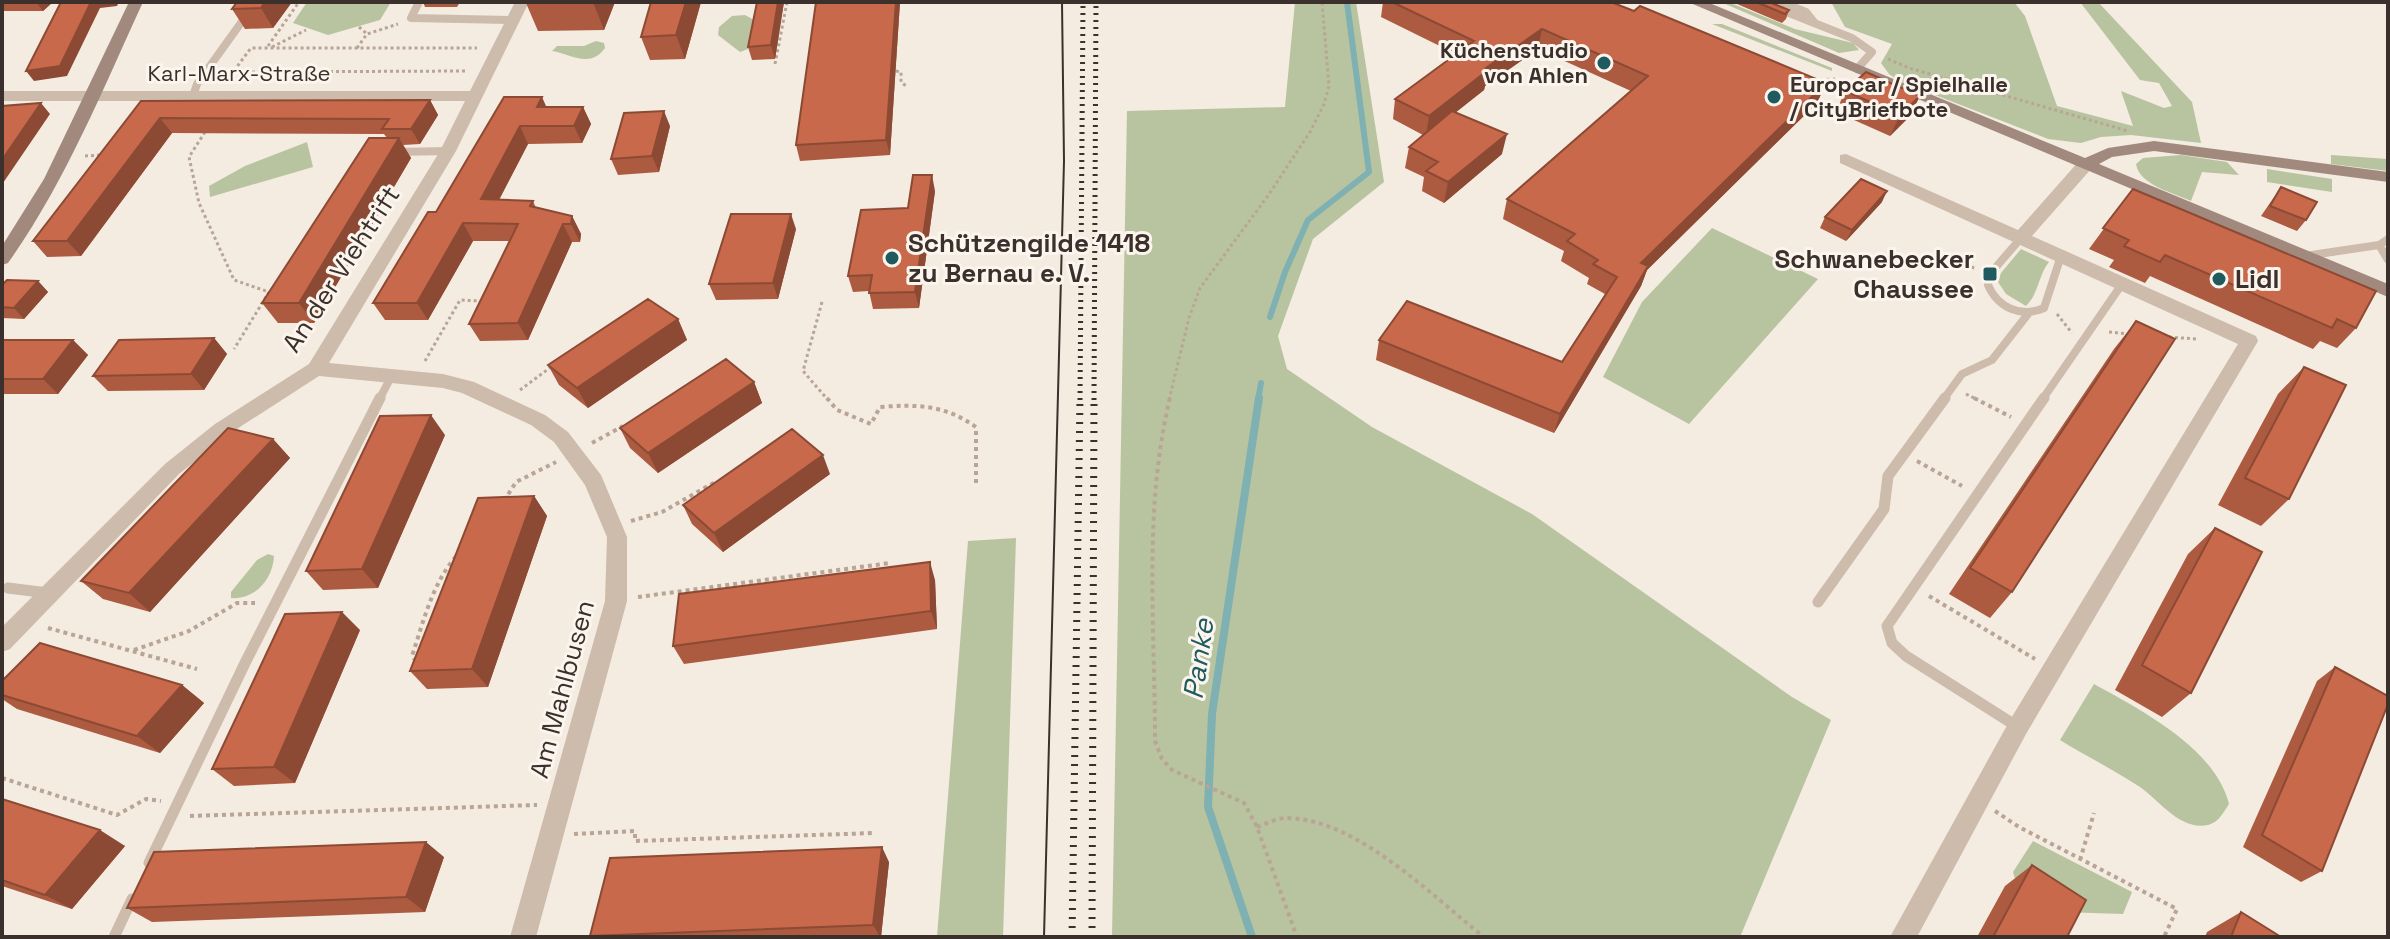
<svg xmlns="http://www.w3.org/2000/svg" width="2390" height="939" font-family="'Space Grotesk',sans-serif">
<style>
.green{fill:#b8c4a0}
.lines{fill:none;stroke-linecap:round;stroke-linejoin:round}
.stream-far1{stroke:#7fb0b2;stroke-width:6}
.stream{stroke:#7fb0b2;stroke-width:8}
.path-far1{stroke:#b9a596;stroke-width:3;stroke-dasharray:3 3;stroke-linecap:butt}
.path{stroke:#b9a596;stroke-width:4;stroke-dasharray:4 4;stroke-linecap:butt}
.service-far1{stroke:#cdbbac;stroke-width:8}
.service{stroke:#cdbbac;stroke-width:11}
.minor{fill:#cdbbac;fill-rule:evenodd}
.secondary{fill:#a18a7d;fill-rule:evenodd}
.tram{stroke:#3b302b;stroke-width:2}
.rail-far1{stroke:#3b302b;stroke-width:5;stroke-dasharray:2 5;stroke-linecap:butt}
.rail{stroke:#3b302b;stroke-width:7;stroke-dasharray:2 7;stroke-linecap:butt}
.wall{fill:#ac5a40}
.shaded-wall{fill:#8c4a34}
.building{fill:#c8694b;stroke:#8c4a34;stroke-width:2}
.poi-dot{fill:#1f5a5e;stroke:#fbf5ee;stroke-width:3}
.labels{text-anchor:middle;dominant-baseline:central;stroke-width:6;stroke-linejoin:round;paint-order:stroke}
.far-poi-label{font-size:22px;font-weight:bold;fill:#3b302b;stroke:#fbf5ee;text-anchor:end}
.far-street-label{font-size:22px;fill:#3b302b;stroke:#fbf5ee}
.poi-label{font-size:26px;font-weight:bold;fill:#3b302b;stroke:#fbf5ee;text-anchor:start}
.street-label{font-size:26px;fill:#3b302b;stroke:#fbf5ee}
.water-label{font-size:28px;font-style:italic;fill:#1f5a5e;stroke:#fbf5ee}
</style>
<rect width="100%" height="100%" fill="#f4ebe1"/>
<path class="green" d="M307 2H391L380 20 328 35 293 23Z
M1295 2H1356L1384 182 1313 239 1278 336 1287 369 1372 427 1532 514 1792 697 1831 720 1740 937H1112L1127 111 1285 107Z
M1728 2 1795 29 1853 43 1859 50 1839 53 1723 3Z
M1831 2H2014L2025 16 2057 106 2133 126 2121 91 2164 108 2172 106 2159 83 2140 80 2080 2H2098L2192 102 2201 143 2131 135 2101 137 2081 143 2048 139 2033 133 1899 81 1889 74 1881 63 1892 44 1845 27Z
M745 15 754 20 748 49 740 52 718 35 719 27 732 16Z
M1712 24H1722L1832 68V71Z
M596 41 604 43 605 48C590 69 571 54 552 51L557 46H584Z
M307 142 313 167 210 197 209 186 245 166Z
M2181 155 2227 162 2239 175 2202 172 2191 201C2174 193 2139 185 2136 164L2143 158Z
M2331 155 2388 159V171L2331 164Z
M2267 169 2332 179V192L2267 182Z
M1712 228 1818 279 1689 424 1603 377 1642 302Z
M2021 249 2049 262C2038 276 2039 293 2026 306L2006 294 1998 282 2001 273Z
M1016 538 1003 937H937L968 541Z
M268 554 274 556C273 580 254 600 231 598V592L257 560Z
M2094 684C2141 710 2215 748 2229 804 2223 813 2219 822 2208 825 2180 831 2159 800 2140 787 2114 770 2086 756 2060 740Z
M2033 841 2132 892 2123 914 2062 912 2016 882 2013 872Z"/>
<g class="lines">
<path class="stream-far1" d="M1270 317 1285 272 1308 220 1369 172 1347 2
M1258 400 1261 383"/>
<path class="stream" d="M1252 937 1208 807 1212 714 1259 398"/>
<path class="path-far1" d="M359 27 367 34
M268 46 299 2
M272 47 306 30
M357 48 367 34 398 24
M1888 59 1909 68 2128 131
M775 64 787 2
M890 70 901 72V82L906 86
M234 72 465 71
M223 75 233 72 251 48H477
M1821 80 1835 79
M205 132 189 157 199 203 234 280 269 292 234 349
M85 156 104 155
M1960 263 1977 269
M822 302 803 371 828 400
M2057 314 2072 333
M2109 332 2129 334
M2169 337 2196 339
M425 361 460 300 480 301
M520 390 551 367
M1966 394 1978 400
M1169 400 1189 318 1200 288 1267 197 1310 132 1324 104 1329 86 1322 2"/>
<path class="path" d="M827 398 837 410 871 424 880 407C917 404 945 405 976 427V483
M1170 398C1143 509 1155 628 1155 741L1162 759 1172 770 1244 803 1257 827 1297 937
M1974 398 2011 417
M592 443 623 426
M1917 461 1962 486
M504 501 516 482 556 462
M631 521 662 512 717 481
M1929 596 2035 659
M638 597 890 563
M48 628 197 669
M134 650 189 631 237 603H255
M416 661 412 656C424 620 433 580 460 552
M2 778 117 815 146 799 161 801
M1995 811 2019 827 2177 909 2164 937
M190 816 537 805
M1257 827C1266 824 1276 818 1286 818 1356 818 1432 896 1484 937
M574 834 635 831V841L875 833
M2080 860 2094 813"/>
<path class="service-far1" d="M419 2 411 18 514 20
M1761 2 1852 38 1872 52 1857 69
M1781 2 1806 12 1814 22
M193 96 197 84 256 2
M394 152 448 151
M2021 238 1990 274 1988 285C1998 308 2021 318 2044 308L2061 256
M2379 245 2388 260
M2305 256 2379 245 2388 239
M379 400 391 377
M1943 400 1962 374 1992 360 2028 314
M2042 400 2122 284"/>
<path class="service" d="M8 588 48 593
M1818 602 1884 509 1888 476 1945 398
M2018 727 1906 656 1892 643 1887 626 2044 398
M149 863 246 661 380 398
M114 937 132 899"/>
<path class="minor" d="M515 2H529L456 151 329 363 443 374 474 382 545 415 568 432 601 475 627 537V601L536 937H510L605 601 607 537 585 485 554 442 531 425 462 393 443 388 319 376 229 434 179 474 10 649 2 652V627L165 464 215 424 309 364 440 151 465 101H2V91H470Z
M1846 154 2018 230 2079 161H2091V169L2032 236 2256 336 2258 341 2026 734 1917 937H1890L2010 720 2238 344 1840 163V155Z"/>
<path class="secondary" d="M129 2H143C102 91 65 183 8 263L2 265V246L44 179Z
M1688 2H1707L2085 158 2108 148 2154 141 2388 172V182L2154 151 2112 157 2099 164 2388 284V297Z"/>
<path class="tram" d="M1044 937 1064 161 1062 2"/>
<path class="rail-far1" d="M1080 400 1083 2
M1094 400 1096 2"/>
<path class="rail" d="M1072 937 1080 398
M1092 937 1094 398"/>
</g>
<path class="wall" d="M2 2H53L43 11H2Z
M292 2 273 28 245 29 232 9Z
M423 2H460L457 7H425Z
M615 2 604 30 538 31 526 3Z
M701 2 685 59 650 60 641 37Z
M757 2H784L775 59 752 60 748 47Z
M900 2 890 155 800 161 796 145Z
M1383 2H1552L1826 83 1817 103 1647 270 1641 286 1554 433 1376 360 1379 340 1562 362 1605 294 1587 284 1589 278 1561 261 1564 251 1503 219 1507 199 1631 91 1538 49 1485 86 1484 90 1456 112 1502 154 1444 203 1422 191 1424 177 1405 168 1409 147 1423 135 1393 119 1395 99 1456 54 1381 17Z
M1738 2H1769L1789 10 1786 19 1782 23 1737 4Z
M1845 91 1910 116 1890 136 1836 112Z
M504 97 547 107H583L591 124 582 143 528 144 499 200 533 201 536 208 572 216 581 234 580 242H572L528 340 480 341 469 324 510 241H473L428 320H385L373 303 436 212Z
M430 100 438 115 420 144 403 145 411 158 314 323H278L262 303 387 138 384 134 172 133 81 256 47 257 33 241 141 101Z
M670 126 659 172 618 175 611 159Z
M2281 187 2306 220 2297 231 2261 216Z
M2133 189 2356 328 2337 348 2320 341 2313 349 2150 276 2145 283 2109 267 2114 260 2089 249Z
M935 191 919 308 873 309 869 291 853 292 848 276 908 208Z
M1882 202 1846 241 1820 228 1825 217Z
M796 229 778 299 716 300 709 284Z
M38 281 48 292 24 319 2 318V285Z
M678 319 687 340 588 408 559 385 548 365Z
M2136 321 2012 592 1990 618 1949 594 2114 349Z
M214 338 227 354 204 390 108 391 93 376Z
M2 340H73L88 355 58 394H2Z
M2304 367 2289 499 2261 526 2218 505 2278 394Z
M754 382 762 403 658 473 630 448 620 428Z
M445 435 378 588 323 590 306 571Z
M273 439 290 458 150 612 103 599 81 581Z
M830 474 723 552 692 524 683 505Z
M534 496 547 516 488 687 427 689 410 671Z
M2215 528 2191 693 2162 717 2115 690 2188 554Z
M935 580 937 629 684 664 673 646Z
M360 630 295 783 234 786 212 769Z
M2335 667 2322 871 2301 882 2243 847 2317 681Z
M2 681 182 685 204 703 160 753 17 709 2 699Z
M2 799 125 846 72 909 2 886Z
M444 857 425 912 152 922 127 908Z
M889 862 881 937 590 936Z
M2032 865 2067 937H1977L2005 886Z
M2241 912 2281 937H2205L2207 932Z"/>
<path class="shaded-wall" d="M36 2H53L43 11Z
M91 2H119L117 6 100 8 67 76 34 81 26 71Z
M265 2H292L273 28 261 8Z
M593 2H615L604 30Z
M686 2H701L685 59 676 35Z
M778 2H784L775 59 771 45Z
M896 2H900L890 155 886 140Z
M1542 29 1538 49 1485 86 1484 90 1426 136 1429 116 1486 68Z
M1826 83 1817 103 1647 270 1641 286 1554 433 1560 414 1641 263Z
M1920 96 1910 116 1890 136 1900 115Z
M542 97 550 115 537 107Z
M430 100 438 115 420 144 411 129Z
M41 103 50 114 3 183 2 160Z
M583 107 591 124 582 143 574 126Z
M664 111 670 126 659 172 652 156Z
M160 118 172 133 81 256 67 241Z
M520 126 528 144 490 217 481 199Z
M1507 134 1502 154 1444 203 1448 182Z
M399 138 411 158 314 323 299 303Z
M932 175 935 191 919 308 915 292Z
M1887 191 1882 202 1846 241 1852 230Z
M791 214 796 229 778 299 773 283Z
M572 216 581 234 580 242 571 224Z
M463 223 473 241 428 320 417 303Z
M563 224 572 242 528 340 518 323Z
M38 281 48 292 24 319 14 308Z
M678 319 687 340 588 408 577 388Z
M214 338 227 354 204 390 191 374Z
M73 340 88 355 58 394 43 379Z
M754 382 762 403 658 473 648 453Z
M431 415 445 435 378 588 362 569Z
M273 439 290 458 150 612 129 593Z
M823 455 830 474 723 552 714 533Z
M534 496 547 516 488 687 472 669Z
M930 562 935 580 937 629 931 611Z
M342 612 360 630 295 783 274 767Z
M182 685 204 703 160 753 137 736Z
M100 830 125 846 72 909 45 895Z
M426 842 444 857 425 912 406 897Z
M882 847 889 862 881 937H880L873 925Z"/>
<path class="building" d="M61 2H91L60 66 26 71Z
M237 2H265L261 8 232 9Z
M526 2H586L526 3Z
M651 2H686L676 35 641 37Z
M757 2H778L771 45 748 47Z
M816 2H896L886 140 796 145Z
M1392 2H1552L1554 3 1556 2H1611L1634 11 1640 6 1826 83 1641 263 1648 266 1560 414 1379 340 1407 301 1562 362 1617 277 1593 264 1598 260 1567 241 1575 234 1507 199 1648 76 1542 29 1486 68 1488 70 1429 116 1395 99 1474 41Z
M1756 2H1769L1789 10 1785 14Z
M1866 72 1920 96 1900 115 1845 91Z
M504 97H542L537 107H583L574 126H520L481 199 533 201 530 206 572 216 571 224H563L518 323 469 324 518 224 463 223 417 303H373L428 212H436Z
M430 100 411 129H382L389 119 160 118 67 241H33L141 101Z
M41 103 2 160V106Z
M664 111 652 156 611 159 624 113Z
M1452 111 1507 134 1448 182 1426 171 1438 162 1409 147Z
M369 138H399L299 303H262Z
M913 175H932L915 292 869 293 872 275 848 276 861 210 908 208Z
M1861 179 1887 191 1852 230 1825 217Z
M2281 187 2317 202 2306 220 2270 206Z
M2133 189 2376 291 2356 328 2337 319 2332 328 2165 255 2160 262 2124 246 2129 240 2103 228Z
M731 214H791L773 283 709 284Z
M7 280 38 281 14 308 2 307V285Z
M648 299 678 319 577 388 548 365Z
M2136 321 2175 339 2012 592 1970 568Z
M214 338 191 374 93 376 119 340Z
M2 340H73L43 379H2Z
M726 359 754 382 648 453 620 428Z
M2304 367 2346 385 2289 499 2245 478Z
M431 415 362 569 306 571 380 416Z
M228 428 273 439 129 593 81 581Z
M792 429 823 455 714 533 683 505Z
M534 496 472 669 410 671 478 498Z
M2215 528 2262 552 2191 693 2142 665Z
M930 562 931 611 673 646 679 594Z
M342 612 274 767 212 769 285 614Z
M40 643 182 685 137 736 2 695V681Z
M2335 667 2388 696V704L2322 871 2262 835Z
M2 799 100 830 45 895 2 880Z
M426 842 406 897 127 908 154 852Z
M882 847 873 925 590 936 610 858Z
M2032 865 2086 900 2067 937H1993Z
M2241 912 2281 937H2231Z"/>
<g class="poi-dot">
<circle cx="1604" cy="63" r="8"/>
<circle cx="1774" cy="97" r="8"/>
<circle cx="892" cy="258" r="8"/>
<rect x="1982" y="266" width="16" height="16" rx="4"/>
<circle cx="2219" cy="279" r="8"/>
</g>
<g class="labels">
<g class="far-poi-label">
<text x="1588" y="50">Küchenstudio<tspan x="1588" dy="25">von Ahlen</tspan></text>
<text x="1790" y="84" text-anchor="start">Europcar / Spielhalle<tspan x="1790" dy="25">/ CityBriefbote</tspan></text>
</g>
<g class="far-street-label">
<text x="239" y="73">Karl-Marx-Straße</text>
</g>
<g class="poi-label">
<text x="908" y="243">Schützengilde 1418<tspan x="908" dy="30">zu Bernau e. V.</tspan></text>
<text x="1974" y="259" text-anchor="end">Schwanebecker<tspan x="1974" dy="30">Chaussee</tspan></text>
<text x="2235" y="279">Lidl</text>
</g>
<g class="street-label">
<text transform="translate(341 269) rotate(-57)">An der Viehtrift</text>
<text transform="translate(562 689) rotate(-75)">Am Mahlbusen</text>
</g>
<g class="water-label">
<text transform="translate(1198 659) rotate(-82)">Panke</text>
</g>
</g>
<rect width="2390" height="939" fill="none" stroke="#3b302b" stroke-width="8"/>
</svg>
